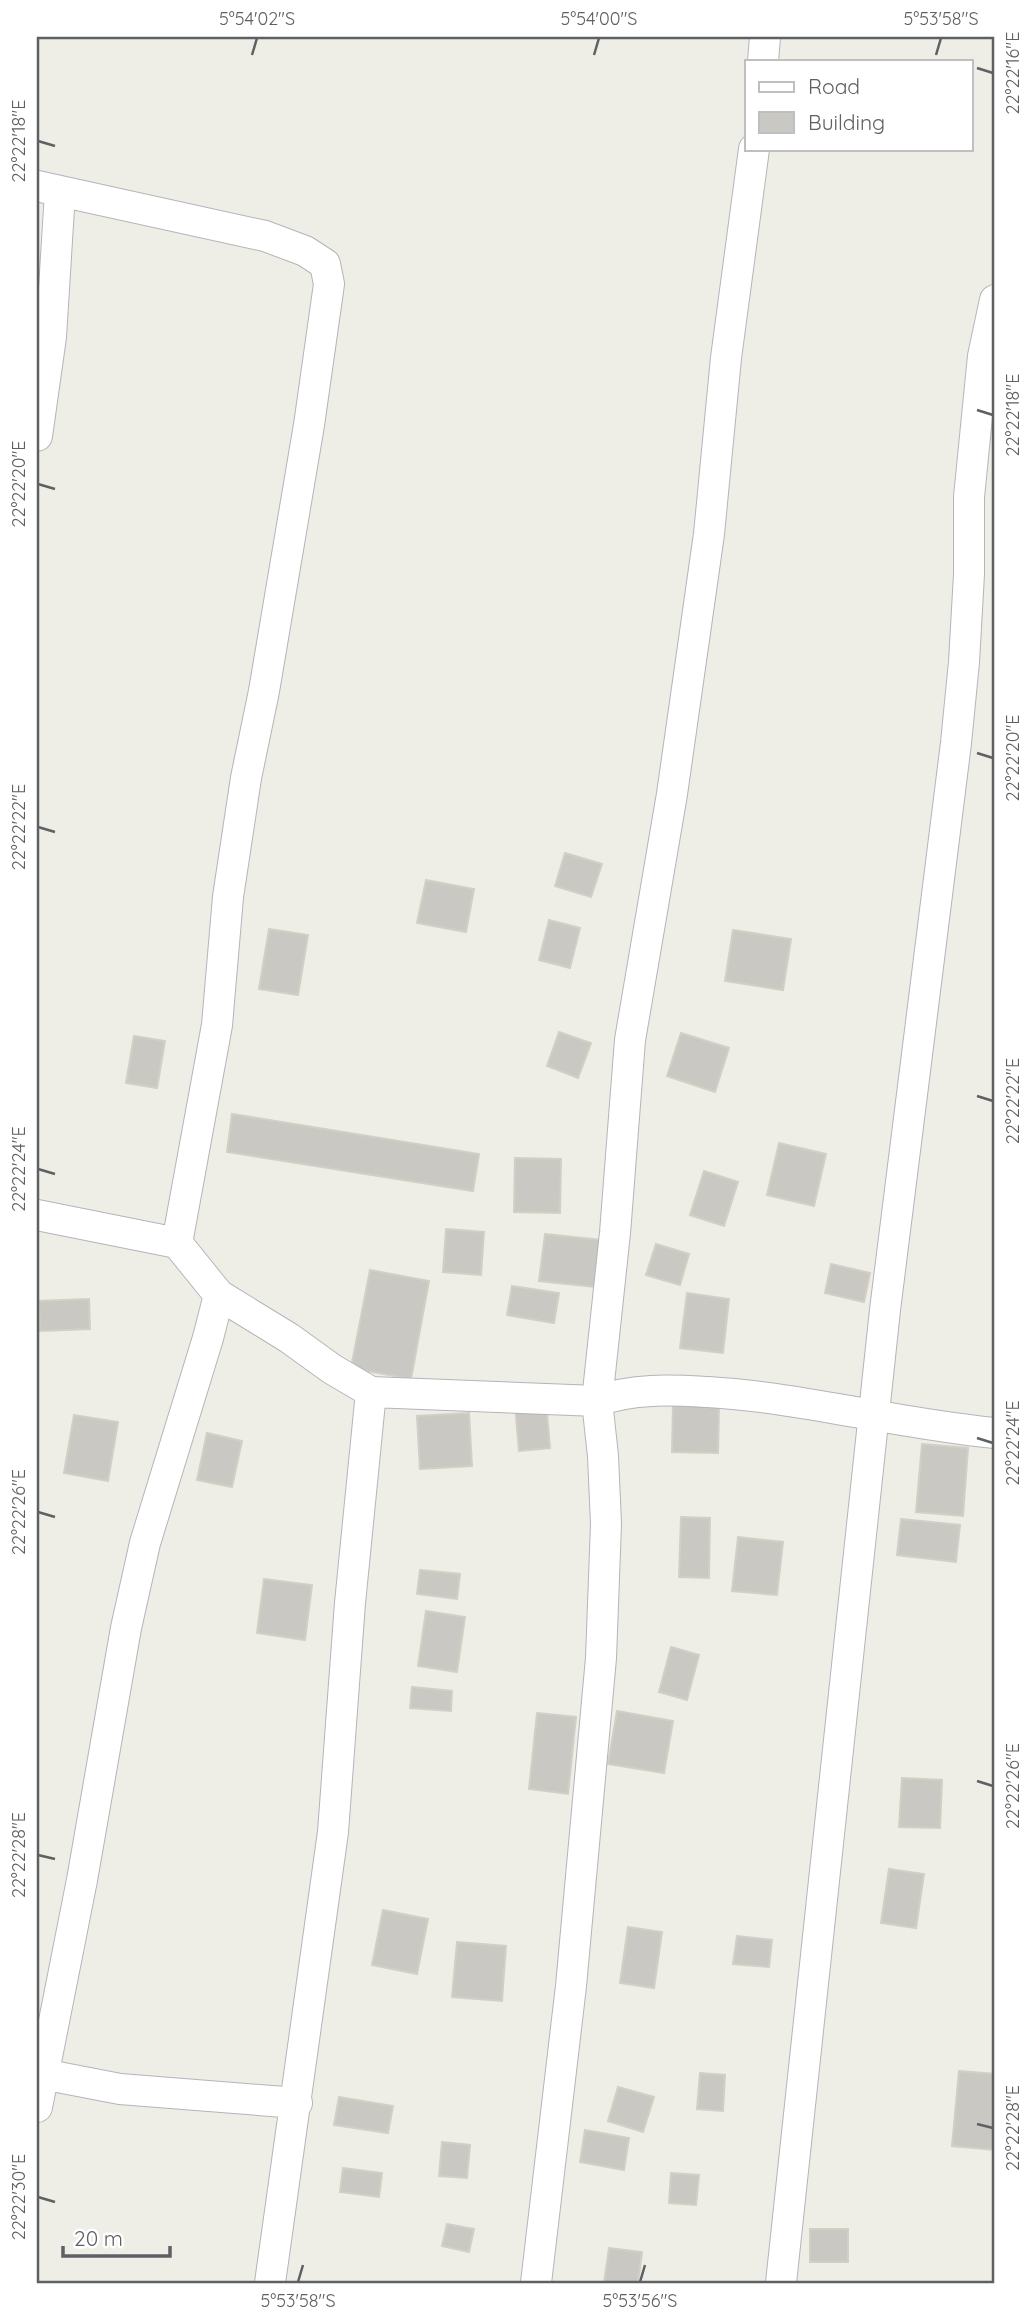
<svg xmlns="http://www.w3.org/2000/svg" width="1032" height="2320" font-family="Quicksand,sans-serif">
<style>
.building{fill:#c9c8c2;stroke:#d2cfc5;stroke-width:2}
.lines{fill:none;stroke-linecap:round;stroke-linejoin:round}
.minor-casing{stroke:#b3b5b9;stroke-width:32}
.minor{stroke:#fff;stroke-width:30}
.ticks{fill:none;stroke:#5e6064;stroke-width:2.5}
.neatline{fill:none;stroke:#5e6064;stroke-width:2.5}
.ticks-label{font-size:18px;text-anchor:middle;fill:#5e6064}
</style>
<rect width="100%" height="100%" fill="#eeede6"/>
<path class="building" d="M565 853 602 864 591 897 555 886Z
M426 880 474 889 466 932 417 923Z
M549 920 580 928 570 968 539 960Z
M269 929 308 935 298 995 259 989Z
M733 930 791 939 783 990 725 981Z
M559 1032 591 1043 578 1078 547 1066Z
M681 1033 729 1048 715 1092 667 1076Z
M134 1036 165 1041 157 1088 126 1083Z
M232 1114 479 1154 473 1191 227 1152Z
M779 1143 826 1154 814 1206 767 1195Z
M515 1158 561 1159 560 1213 514 1212Z
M704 1171 738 1182 724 1226 690 1215Z
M446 1229 484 1232 481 1275 443 1272Z
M545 1234 601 1240 595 1287 539 1281Z
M656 1244 689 1254 680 1285 646 1275Z
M831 1264 870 1273 864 1302 825 1293Z
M370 1270 429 1281 411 1379 351 1368Z
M512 1286 559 1293 554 1323 507 1315Z
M687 1293 729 1299 723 1353 680 1348Z
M89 1299 90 1329 40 1331 39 1301Z
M546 1402 550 1448 519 1451 515 1405Z
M673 1405H719L718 1453 672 1452Z
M469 1413 472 1466 420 1469 417 1416Z
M74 1415 118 1422 108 1481 64 1473Z
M207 1433 242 1441 232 1487 197 1480Z
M922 1444 968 1448 963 1516 916 1512Z
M681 1517 710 1518 709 1578 679 1577Z
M901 1519 960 1525 956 1562 897 1555Z
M738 1537 783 1542 777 1595 732 1591Z
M420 1570 460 1574 457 1599 417 1594Z
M264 1579 312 1585 305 1640 257 1633Z
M426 1611 465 1617 457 1672 418 1666Z
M671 1647 699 1655 687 1700 659 1692Z
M412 1687 452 1691 451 1711 410 1708Z
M617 1711 673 1721 664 1773 608 1764Z
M537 1713 576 1717 568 1794 529 1789Z
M902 1778 942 1780 940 1828 899 1827Z
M889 1869 924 1874 916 1928 881 1923Z
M383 1910 428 1919 417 1974 372 1965Z
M628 1927 662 1932 654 1988 620 1983Z
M737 1936 772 1940 769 1967 733 1964Z
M457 1942 506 1946 502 2001 452 1997Z
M959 2071 995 2074V2150L952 2146Z
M700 2073 725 2075 723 2111 697 2109Z
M618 2087 654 2097 643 2132 608 2121Z
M339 2097 393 2106 388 2133 334 2125Z
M585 2130 629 2138 624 2170 580 2162Z
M442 2142 470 2145 467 2178 439 2176Z
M343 2168 382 2173 379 2197 340 2192Z
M671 2173 699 2175 696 2205 669 2203Z
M447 2224 474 2229 469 2252 442 2246Z
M810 2229H848V2262H810Z
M609 2248 642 2252 638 2283H604Z"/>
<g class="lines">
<g class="minor-casing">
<path id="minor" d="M763 61 765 37
M37 186 265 236 305 251 325 264 329 284 309 425 264 691 246 778 228 897 217 1025 177 1243 219 1295 289 1338 332 1369 371 1392 597 1401C635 1388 669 1390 708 1392 805 1398 899 1424 995 1433
M37 436 51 337 60 192
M37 1215 177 1243
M37 2073 120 2089 297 2103
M37 2107 82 1880 126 1628 145 1543 208 1338 219 1295
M270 2283 333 1832 350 1603 371 1392
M536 2283 571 1986 601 1658 606 1524 603 1456 597 1401 615 1233 630 1040 672 794 709 534 726 358 754 149
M781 2283 885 1310 956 743 964 662 969 574V497L983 356 995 300"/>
</g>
<use href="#minor" class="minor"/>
</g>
<path class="ticks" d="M252 55 257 38M594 55 599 38M936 55 941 38M977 68 993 73M38 141 55 146M977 410 993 415M38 484 55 489M977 753 993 758M38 827 55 832M977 1096 993 1101M38 1169 55 1174M977 1438 993 1443M38 1512 55 1517M977 1781 993 1786M38 1855 55 1859M977 2124 993 2128M38 2197 55 2202M298 2282 303 2265M640 2282 645 2265"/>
<rect width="1032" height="2320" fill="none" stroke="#ffffff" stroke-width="77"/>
<rect x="745" y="60" width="228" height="91" fill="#ffffff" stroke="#bfbfc1" stroke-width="2"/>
<rect x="759" y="82" width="35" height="10" fill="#ffffff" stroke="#bfbfc1" stroke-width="2"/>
<text x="808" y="94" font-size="21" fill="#5e6064">Road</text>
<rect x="759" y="112" width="35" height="21" fill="#c9c8c2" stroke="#bfbfc1" stroke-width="2"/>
<text x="808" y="130" font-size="21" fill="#5e6064">Building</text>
<path d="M63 2246v10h107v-10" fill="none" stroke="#5e6064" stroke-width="3.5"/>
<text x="74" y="2246" font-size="21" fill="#5e6064" stroke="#ffffff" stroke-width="5" paint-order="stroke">20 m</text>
<rect x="38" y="38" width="955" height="2244" class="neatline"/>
<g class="ticks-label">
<text x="257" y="25">5°54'02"S</text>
<text x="599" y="25">5°54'00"S</text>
<text x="941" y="25">5°53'58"S</text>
<text transform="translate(1013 73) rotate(-90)" y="6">22°22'16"E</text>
<text transform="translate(19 141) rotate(-90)" y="6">22°22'18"E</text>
<text transform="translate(1013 415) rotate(-90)" y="6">22°22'18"E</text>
<text transform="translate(19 484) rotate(-90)" y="6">22°22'20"E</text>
<text transform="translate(1013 758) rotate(-90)" y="6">22°22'20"E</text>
<text transform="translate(19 827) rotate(-90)" y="6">22°22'22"E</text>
<text transform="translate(1013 1101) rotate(-90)" y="6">22°22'22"E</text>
<text transform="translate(19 1169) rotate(-90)" y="6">22°22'24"E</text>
<text transform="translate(1013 1443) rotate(-90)" y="6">22°22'24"E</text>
<text transform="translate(19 1512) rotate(-90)" y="6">22°22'26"E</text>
<text transform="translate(1013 1786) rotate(-90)" y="6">22°22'26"E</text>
<text transform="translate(19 1855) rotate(-90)" y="6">22°22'28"E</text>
<text transform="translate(1013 2128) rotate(-90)" y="6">22°22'28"E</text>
<text transform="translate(19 2197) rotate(-90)" y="6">22°22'30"E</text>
<text x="298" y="2307">5°53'58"S</text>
<text x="640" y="2307">5°53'56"S</text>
</g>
</svg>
